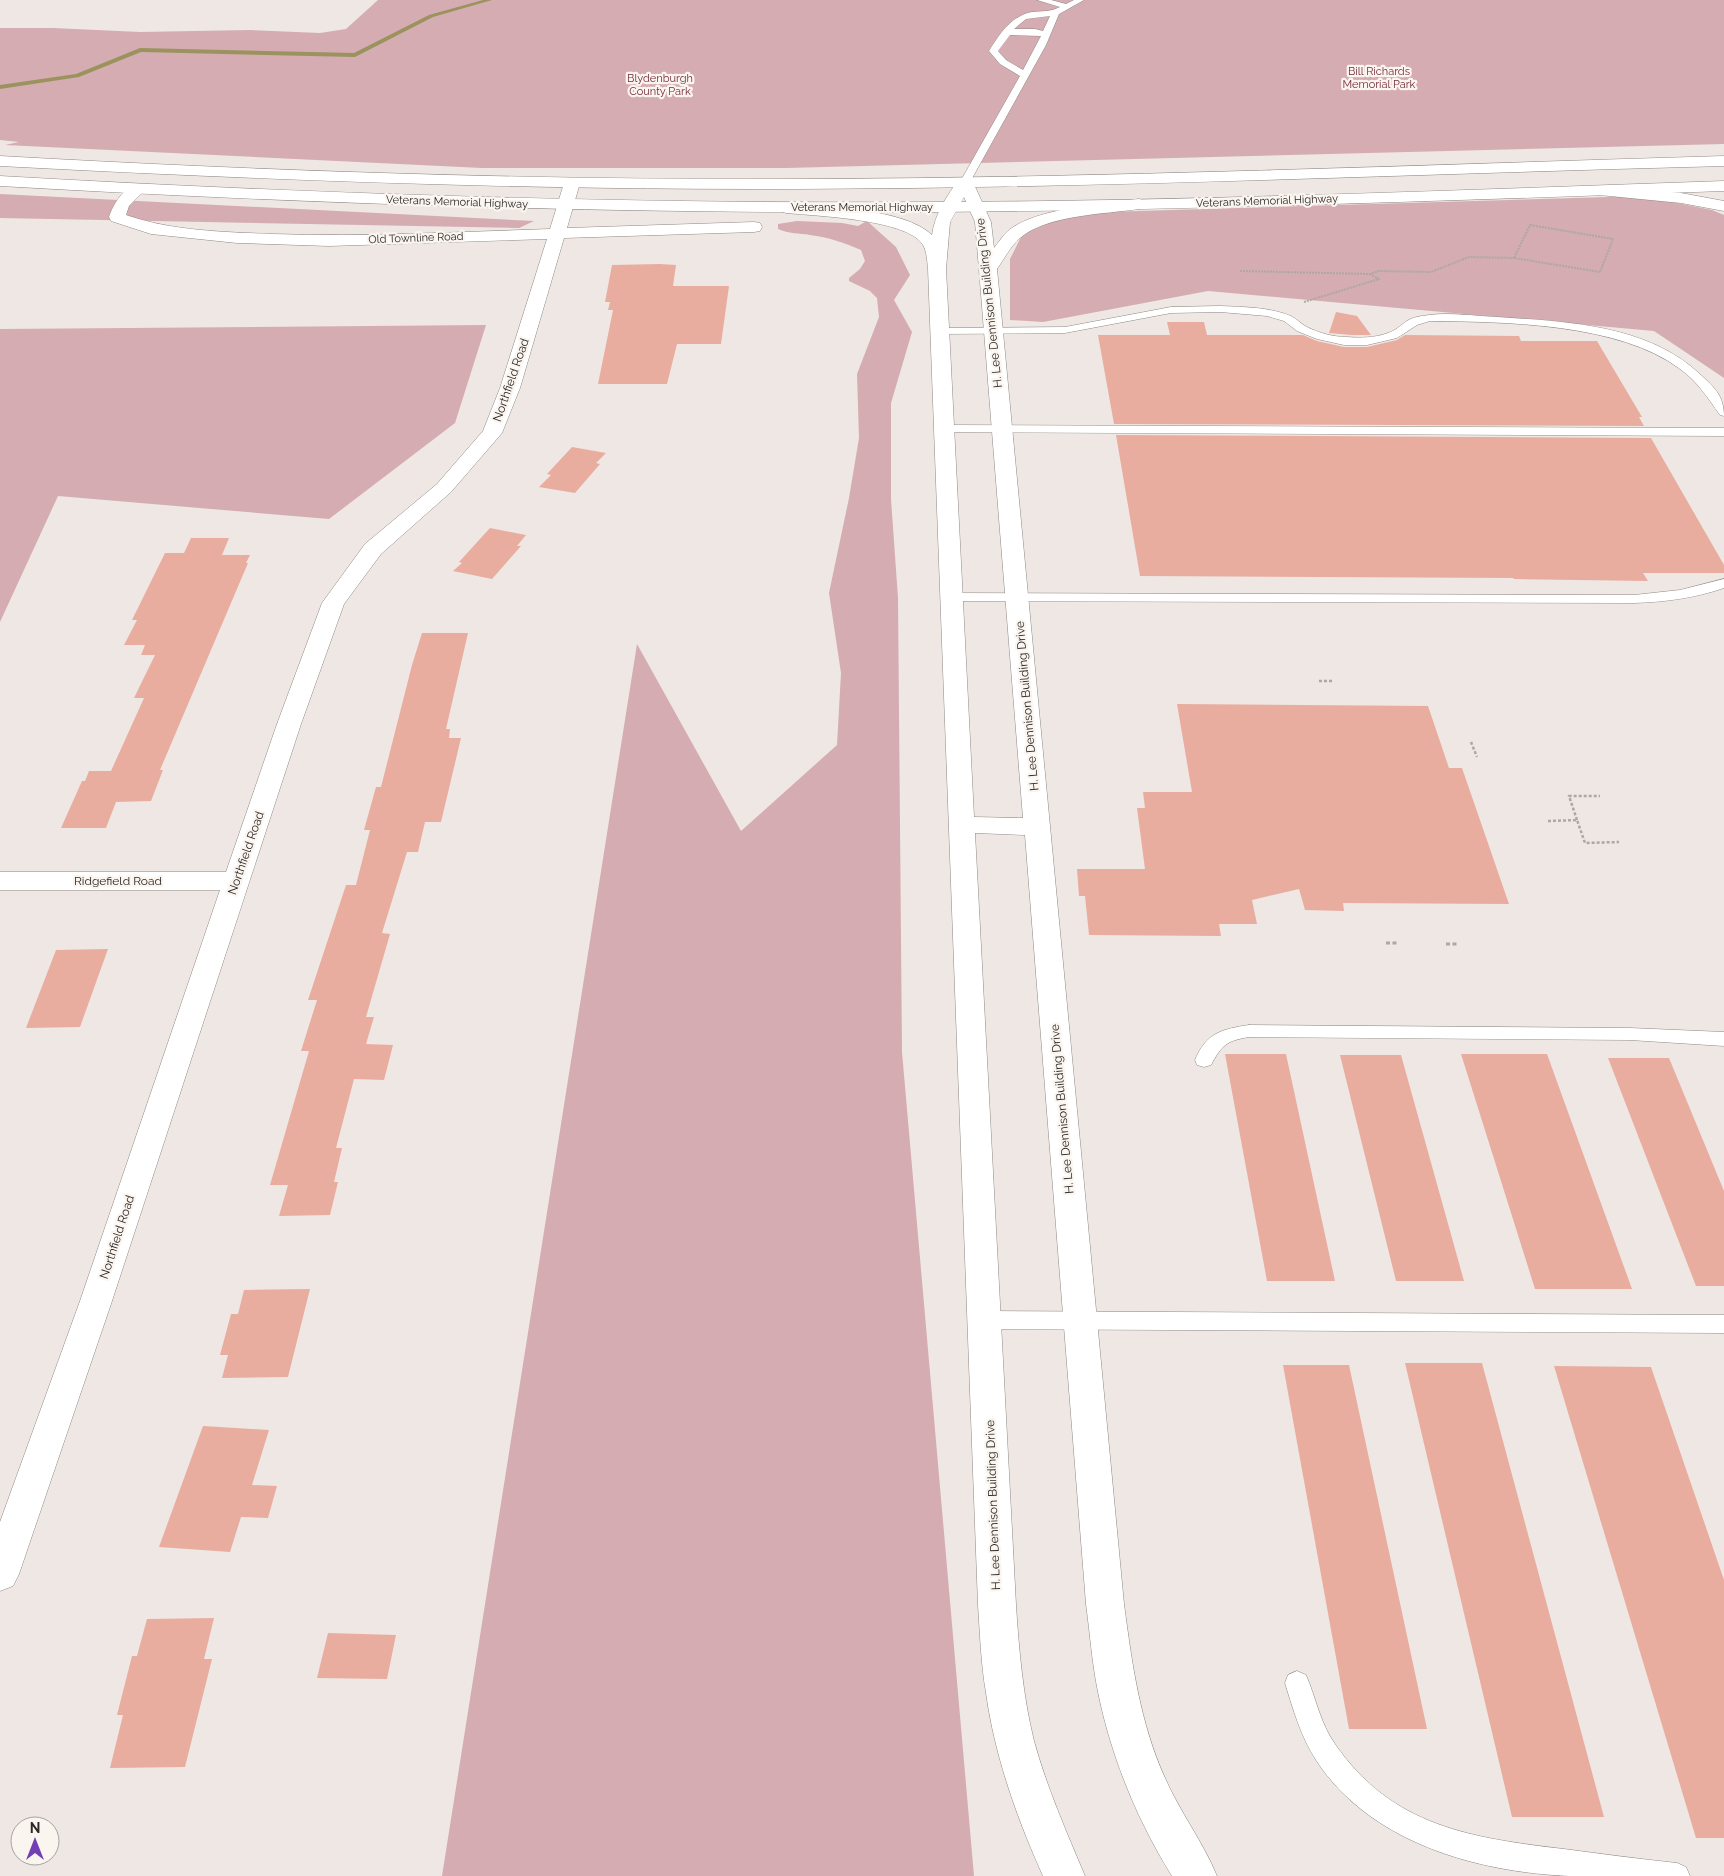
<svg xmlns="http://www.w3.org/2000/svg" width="1724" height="1876" font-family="Raleway,sans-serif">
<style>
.green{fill:#d5acb1}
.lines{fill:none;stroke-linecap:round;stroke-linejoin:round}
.stream{fill:#9a935d;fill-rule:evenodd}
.building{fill:#e9ada0}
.service-casing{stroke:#8f8985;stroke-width:1}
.minor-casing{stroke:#8f8985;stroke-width:1}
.tertiary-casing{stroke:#8f8985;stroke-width:1}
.trunk-casing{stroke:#8f8985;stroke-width:1}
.path-far2{stroke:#ada8a5;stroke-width:2;stroke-dasharray:2 1;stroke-linecap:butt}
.path-far1{stroke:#ada8a5;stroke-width:2.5;stroke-dasharray:3 2;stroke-linecap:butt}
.path{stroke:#ada8a5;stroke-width:3;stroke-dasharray:4 2.5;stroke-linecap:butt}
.service{fill:#fff;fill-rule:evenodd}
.minor{fill:#fff;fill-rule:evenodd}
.tertiary{fill:#fff;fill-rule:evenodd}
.trunk{fill:#fff;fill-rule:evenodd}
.labels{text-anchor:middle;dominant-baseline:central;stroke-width:4.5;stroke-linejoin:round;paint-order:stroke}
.far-park-label{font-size:11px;fill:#732a3a;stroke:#fbf5f0}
.far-street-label{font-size:11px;fill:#2a2726;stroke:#fbf5f0}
.street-label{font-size:12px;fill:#2a2726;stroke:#fbf5f0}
</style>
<rect width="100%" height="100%" fill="#eee7e3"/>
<path class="green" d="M378 0H1724V144L786 168H482L5 145 19 142 0 140V28H53L140 32 250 30 320 33 346 29Z
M0 194 534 221 519 228 0 218Z
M1642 196 1712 210 1724 215V378L1654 331 1208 291 1043 322 1010 320V259L1022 235 1055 220 1106 212Z
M797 221 842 223 858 226 867 221 896 247 910 275 894 300 912 332 891 403V499L898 598 902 1052 974 1876H442L637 644 741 831 837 745 841 673 829 593 849 498 859 438 857 374 879 317 877 298 870 291 849 281V278L860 269 865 261 861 250C845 243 828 237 810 235 799 233 789 234 778 229V224Z
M486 325 455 423 329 519 58 496 0 622V329Z"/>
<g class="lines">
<path class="stream" d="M483 0H492L433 17 355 57 141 52 79 77 0 89V85L76 74 140 48 354 53 429 15Z"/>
</g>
<path class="building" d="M660 264 676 265 673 286H729L721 344H677L667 384H598L613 310H608L610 302H605L612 265Z
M1336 312 1357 316 1371 335H1373H1352L1329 333Z
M1167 322H1204L1207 335H1303L1317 341 1344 347H1367L1397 340 1405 335 1519 336 1521 341H1597L1642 417H1639L1644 426 1114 424 1098 335H1170Z
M1116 435 1651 438 1724 565V573H1643L1648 581 1514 579 1513 578 1140 576Z
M572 447 606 453 596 463 600 464 575 493 539 487 551 475 547 474Z
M490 528 526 535 517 546H521L492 579 453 571 462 563 459 562Z
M191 538H229L222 555H250L246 563H248L160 770H163L151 801 116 802 106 828H61L82 781H85L89 771H111L144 698H134L155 655H141L145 645H124L137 620H132L165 553H184Z
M422 633H468L446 729H450L449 738H461L441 822H425L418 852H407L382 933 390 934 366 1017H374L366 1044 393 1045 384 1080 354 1079 336 1148H342L334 1182H338L330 1215 279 1216 288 1185H270L309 1051H301L317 1000H308L346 885H356L370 830H364L376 787H381L412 665Z
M1177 704 1428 706 1449 768H1462L1509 904 1343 903 1344 911 1305 910 1299 889 1252 900 1257 924H1219L1221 936 1089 935 1085 896H1079L1077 869H1145L1137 808H1145L1143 792H1192Z
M108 949 80 1027 26 1028 56 950Z
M1225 1054H1286L1335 1281H1267Z
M1461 1054H1547L1632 1289H1535Z
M1340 1055H1401L1464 1281H1396Z
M1608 1058H1669L1724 1191V1286H1696Z
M310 1289 288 1377 222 1378 228 1355H220L231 1314H238L244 1290Z
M1405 1363H1482L1604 1817H1512Z
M1283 1365H1349L1427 1729H1349Z
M1554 1366 1651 1367 1724 1580V1838H1696Z
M203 1426 269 1430 252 1485 277 1486 268 1518 241 1517 230 1552 159 1547Z
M214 1618 204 1659H212L185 1767 110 1768 123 1715H117L132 1656H137L147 1619Z
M328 1633 396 1635 387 1679 317 1678Z"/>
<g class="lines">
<g class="service-casing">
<path id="service" d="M1037 0H1051L1066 4 1074 0H1084L1059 14 1046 45 970 182 969 184H961L960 182 1020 76 1000 64 989 51C1000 34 1011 16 1032 12 1042 11 1051 12 1060 7ZM1050 16 1043 31 1035 29H1014L1026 19ZM1010 35 1041 36 1023 70 1006 60 998 51Z
M1220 306C1243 307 1269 307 1291 316 1297 319 1301 324 1307 327 1319 333 1333 337 1347 337 1360 338 1375 338 1388 333 1395 331 1401 325 1407 321 1413 317 1422 316 1429 315 1451 312 1475 316 1497 317 1567 322 1647 324 1701 375 1715 388 1724 396 1724 416L1720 415C1708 398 1697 381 1680 369 1619 323 1505 322 1430 321L1417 325 1397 338 1367 345H1344L1317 339 1297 331 1284 321 1267 316 1220 312 1171 313 1065 333 940 334 934 331 940 328 1065 327 1171 307Z
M944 425 1724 428V436L940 432 938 429Z
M1724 579V588C1695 598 1665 602 1634 603L953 601 948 600 946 597 948 594 953 593 1634 595 1680 590Z
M1249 1025 1630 1028 1724 1032V1046L1630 1040 1249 1037C1226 1041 1222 1045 1211 1065L1204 1067 1197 1065 1195 1060C1206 1033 1222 1029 1249 1025Z
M985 1311 1724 1315V1333L985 1329 978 1326 974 1320 978 1314Z
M1297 1671 1306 1675C1316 1698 1320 1723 1335 1744 1392 1827 1472 1838 1564 1849 1602 1854 1639 1859 1677 1863L1686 1867 1690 1876C1650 1876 1609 1876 1569 1876 1476 1872 1369 1842 1316 1760 1301 1737 1293 1709 1285 1683L1288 1675Z"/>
</g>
<g class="minor-casing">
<path id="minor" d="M572 178 578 180 580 183 567 228 754 222 760 223 762 227 760 231 754 232 564 238 520 388 502 433 451 492 381 554 344 604 301 724 112 1301 19 1574 13 1586 0 1591V1522L80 1301 220 890H0V872H226L277 724 322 603 365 544 437 484 483 431 500 388 547 239 329 246 237 243 151 234 111 221 109 217C114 203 126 181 144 186L146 189 129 206 126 215C172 231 224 232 272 234 365 237 457 232 550 229L564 183 566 180Z"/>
</g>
<g class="tertiary-casing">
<path id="tertiary" d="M965 177 971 179 973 182 991 222 994 248C999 242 1003 235 1009 230 1037 208 1103 204 1139 199L1145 201 1147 204 1145 207 1139 209C1105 214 1046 215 1020 238 1010 247 1004 259 997 269L1124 1604C1132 1664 1140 1723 1165 1778 1180 1812 1203 1842 1217 1876H1172C1137 1820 1111 1756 1098 1692 1092 1663 1090 1633 1086 1604L1025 835 975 833 1016 1605C1019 1651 1023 1696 1034 1741 1047 1788 1066 1831 1085 1876H1043C1017 1818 995 1757 986 1693 981 1664 980 1634 978 1605L928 268C927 261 927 252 923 245 908 219 815 216 786 213L780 211 778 208 780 205 786 203C824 207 904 208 932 235 935 213 947 196 959 179ZM964 197 975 222 979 269 1023 818 974 817 946 269 950 222Z
M1595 186 1681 193 1724 201V211L1681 203 1589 194 1587 191 1589 188Z"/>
</g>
<g class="trunk-casing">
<path id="trunk" d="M0 156C265 171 531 180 797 179 1106 178 1415 165 1724 156V166C1415 174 1106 188 797 189 531 190 265 180 0 166Z
M0 176C312 194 623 204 936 202 1198 201 1461 190 1724 181V191C1461 200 1198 210 936 212 623 214 312 204 0 186Z"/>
</g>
<path class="path-far2" d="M1530 225 1613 239 1600 272 1514 258Z
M1240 271 1370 274 1379 271 1431 272 1469 257 1514 258
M1304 302 1379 279 1370 274"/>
<path class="path-far1" d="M1319 681H1333
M1471 742 1477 757
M1577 820 1569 796H1600
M1548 821 1577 820 1585 843 1619 842"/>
<path class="path" d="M1386 943H1399
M1446 944H1459"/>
<use href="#service" class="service"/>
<use href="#minor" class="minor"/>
<use href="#tertiary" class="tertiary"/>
<use href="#trunk" class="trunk"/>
</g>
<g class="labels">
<g class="far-park-label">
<text x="1379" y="71">Bill Richards<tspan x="1379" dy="13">Memorial Park</tspan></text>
<text x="660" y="78">Blydenburgh<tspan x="660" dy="13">County Park</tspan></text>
</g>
<g class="far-street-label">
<text transform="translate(1267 201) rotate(-2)">Veterans Memorial Highway</text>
<text transform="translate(457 202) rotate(2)">Veterans Memorial Highway</text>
<text x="862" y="207">Veterans Memorial Highway</text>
<text transform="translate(416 238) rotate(-2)">Old Townline Road</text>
</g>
<g class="street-label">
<text transform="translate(989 303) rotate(-96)">H. Lee Dennison Building Drive</text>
<text transform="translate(511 380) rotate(-71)">Northfield Road</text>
<text transform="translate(1027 706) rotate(-95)">H. Lee Dennison Building Drive</text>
<text transform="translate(246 853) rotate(-71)">Northfield Road</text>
<text x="118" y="881">Ridgefield Road</text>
<text transform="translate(1062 1109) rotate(-95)">H. Lee Dennison Building Drive</text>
<text transform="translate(117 1237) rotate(-72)">Northfield Road</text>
<text transform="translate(993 1505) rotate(-92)">H. Lee Dennison Building Drive</text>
</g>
</g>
<g transform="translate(35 1841)"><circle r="24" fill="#fbf5f0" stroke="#a7a39f"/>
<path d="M0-4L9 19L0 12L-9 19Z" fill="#733fb5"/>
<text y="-8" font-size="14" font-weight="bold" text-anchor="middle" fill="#2a2726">N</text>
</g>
</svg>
